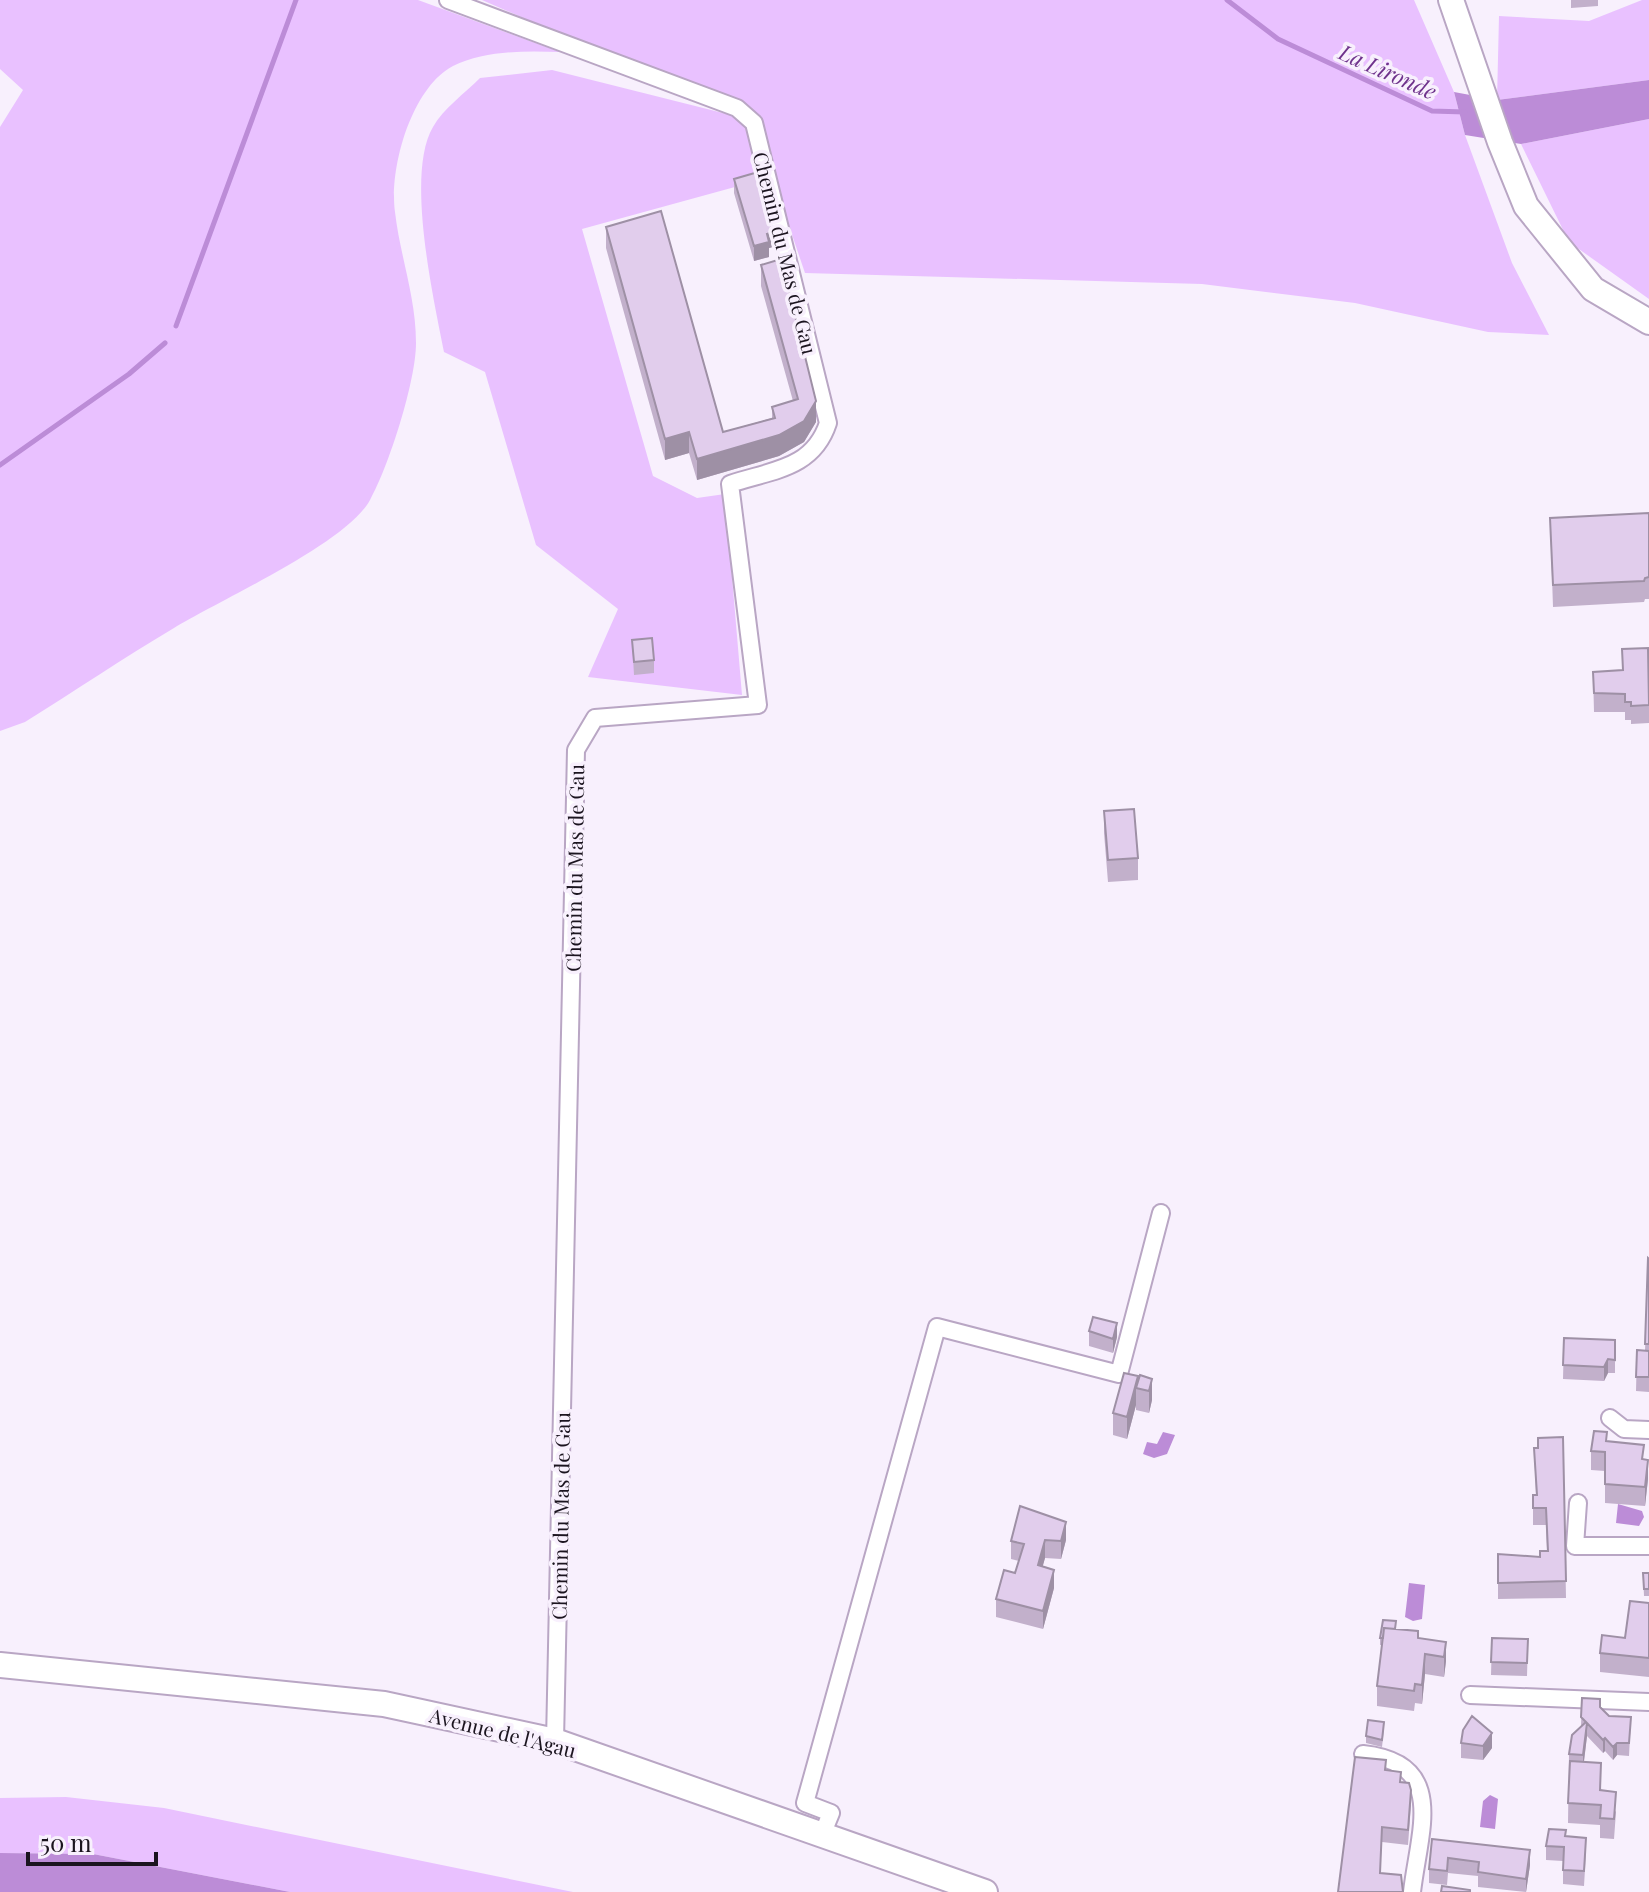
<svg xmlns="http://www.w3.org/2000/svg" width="1649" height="1892" font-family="'Playfair Display',serif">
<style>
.green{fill:#e9c1ff}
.water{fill:#bc8cd7}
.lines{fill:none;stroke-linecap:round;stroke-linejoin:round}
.stream{stroke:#bc8cd7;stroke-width:5}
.street-casing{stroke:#b9a6c4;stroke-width:20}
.secondary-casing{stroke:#b9a6c4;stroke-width:28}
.street{stroke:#fff;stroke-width:16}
.secondary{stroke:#fff;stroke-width:24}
.wall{fill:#c2b0cb}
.shaded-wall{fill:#9e90a5}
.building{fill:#e1cdec;stroke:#9e90a5;stroke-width:2}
.labels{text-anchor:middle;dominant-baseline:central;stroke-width:7;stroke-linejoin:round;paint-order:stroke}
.street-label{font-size:20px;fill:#1b141f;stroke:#f8f0fd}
.water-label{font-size:22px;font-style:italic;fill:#6f338c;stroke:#f8f0fd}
</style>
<rect width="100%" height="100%" fill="#f8f0fd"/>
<path class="green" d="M0 0H418L560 52C526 51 485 50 453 66 411 88 389 169 395 212 400 256 416 297 416 343 416 381 389 466 370 500 347 543 220 600 174 628 123 658 75 691 25 722L0 731V127L23 90 0 69Z
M482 0H1414L1454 92 1465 135 1512 263 1549 335 1488 332 1355 303 1202 284 805 273 754 123 534 32 537 24Z
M1642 0H1649V80L1497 100 1499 16 1589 21Z
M552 70 731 115 746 128 764 179 582 229 653 476 697 498 725 494 742 695 588 677 618 609 536 545 485 372 444 352C434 300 405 174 433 127 443 109 465 93 480 78Z
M1649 119V299L1569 242 1521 144Z
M66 1797 164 1808 573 1892H290L93 1854 0 1853V1798Z"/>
<path class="water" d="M1649 80V119L1521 144 1465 135 1454 92 1497 100Z
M1163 1432 1175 1435 1167 1454 1154 1458 1143 1454 1147 1442 1157 1444Z
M1618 1504 1642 1511 1644 1517 1639 1526 1616 1523Z
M1409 1583 1425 1585 1422 1619 1413 1621 1405 1617Z
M1490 1795 1498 1799 1495 1829 1480 1827 1483 1801Z
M0 1853 93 1854 290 1892H0Z"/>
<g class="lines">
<path class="stream" d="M1227 0 1278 39 1432 111 1465 112
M176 326 296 0
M0 465 129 374 165 343"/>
<g class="street-casing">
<path id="street" d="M448 0 737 108 754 123 828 423C813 469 772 470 730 484L758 705 595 718 576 750 555 1741
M1610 1418 1624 1429 1649 1430
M1578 1503 1575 1546H1649
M1470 1695 1649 1702
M1363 1754C1448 1763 1419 1831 1412 1892
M822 1835 831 1813 805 1803 937 1327 1119 1374 1161 1213"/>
</g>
<g class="secondary-casing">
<path id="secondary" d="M1451 0 1500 142 1526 206 1593 289 1649 322
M0 1665 384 1704 555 1741 985 1892"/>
</g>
<use href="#street" class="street"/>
<use href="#secondary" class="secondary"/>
</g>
<path class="wall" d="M1571 0H1598V6L1571 8Z
M734 179 773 247 769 248V257L754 261 734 193Z
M606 227 723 432 772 418V407L793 401 761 286V265L816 422 804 442 779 456 697 480 689 453 665 460 606 248Z
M1649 513V599H1645L1644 602 1553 607 1550 518Z
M632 640 654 660V673L634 675Z
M1622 649 1649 664V723L1631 724V720H1625V712H1594L1593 672 1622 670Z
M1104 811 1138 858V880L1108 882 1104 833Z
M1648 1258 1649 1259V1392L1636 1391 1637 1350 1645 1351Z
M1089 1331 1117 1337 1113 1353 1089 1346Z
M1564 1338 1615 1340V1373H1608L1604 1381 1563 1379Z
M1152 1379V1400L1149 1413 1136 1410V1405L1127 1439 1113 1435V1413L1138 1382Z
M1563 1437 1566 1598 1498 1599V1554L1540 1557 1547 1551 1546 1525H1533V1495H1536L1534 1448H1538Z
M1607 1441 1648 1479 1645 1506 1605 1503V1471L1591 1470V1451Z
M1066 1540 1061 1559 1045 1558 1042 1567 1054 1588 1043 1629 996 1617V1599L1015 1573 1019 1561 1011 1559V1541Z
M1643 1573H1649V1596H1644Z
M1649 1603V1677L1600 1672V1653L1625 1638Z
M1396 1629 1418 1638 1446 1642V1661L1444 1677 1425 1674 1422 1704 1415 1703 1414 1711 1377 1706V1686L1382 1645H1380V1638Z
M1492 1638 1528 1639 1527 1676 1491 1675Z
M1582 1698 1600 1707 1609 1716 1631 1717 1629 1756 1617 1755 1613 1760 1605 1751 1603 1753 1587 1736 1584 1762 1616 1812 1614 1839 1600 1838V1825L1568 1823 1569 1754 1581 1726Z
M1472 1716 1492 1748 1483 1760 1461 1758V1743Z
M1384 1729 1382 1747 1366 1743V1736Z
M1386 1770 1401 1782 1411 1805 1408 1845 1382 1842 1380 1873 1338 1892Z
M1566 1836 1586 1852 1584 1886 1563 1884V1861L1546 1860V1846Z
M1432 1839 1530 1865 1526 1892 1478 1887V1876L1448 1873 1447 1885 1429 1883V1869Z"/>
<path class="shaded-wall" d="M773 232V247L769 248V257L754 261V246L767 234Z
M816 401V422L804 442 779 456 697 480V459Z
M689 432V453L665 460V439Z
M1117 1323V1337L1113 1353V1339Z
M1608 1359V1373L1604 1381V1367Z
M1138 1376V1388H1136V1405L1127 1439V1417Z
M1152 1379V1400L1149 1413V1391Z
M1648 1460V1479L1645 1506V1487Z
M1066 1522V1540L1061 1559V1541Z
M1045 1540V1558L1038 1584V1565Z
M1054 1570V1588L1043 1629V1611Z
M1446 1642V1661L1444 1677V1657Z
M1425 1654V1674L1422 1704V1685Z
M1587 1723V1736L1583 1768V1755Z
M1492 1733V1748L1483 1760V1746Z
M1605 1738V1751L1603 1753V1740Z
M1617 1743V1755L1613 1760V1747Z
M1530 1850V1865L1526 1892V1879Z"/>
<path class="building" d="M758 172 773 232 767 234 769 242 754 246 734 179Z
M661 211 723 432 775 418 772 407 798 399 761 265 781 259 816 401 804 421 779 435 697 459 689 432 665 439 606 227Z
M1649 513V577L1645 578 1644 581 1553 585 1550 518Z
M652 638 654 660 634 662 632 640Z
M1648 648 1649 705 1631 706V702H1625V694L1594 693 1593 672 1623 670 1622 649Z
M1134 809 1138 858 1108 860 1104 811Z
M1648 1258 1649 1259V1344H1645Z
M1093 1317 1117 1323 1113 1339 1089 1331Z
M1564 1338 1615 1340V1360L1608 1359 1604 1367 1563 1365Z
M1637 1350 1649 1351V1377H1636Z
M1124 1373 1138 1376 1127 1417 1113 1413Z
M1140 1375 1152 1379 1149 1391 1136 1388Z
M1594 1431 1607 1432 1606 1441 1644 1445 1642 1459 1648 1460 1645 1487 1605 1484V1452L1591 1451Z
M1563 1437 1566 1581 1498 1583V1554L1540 1557V1551H1548L1546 1508H1533V1495H1537L1534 1448H1538V1438Z
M1020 1506 1066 1522 1061 1541 1045 1540 1038 1565 1054 1570 1043 1611 996 1599 1004 1570 1015 1573 1024 1544 1011 1541Z
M1643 1573H1649V1589H1644Z
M1630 1601 1649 1603V1658L1600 1653 1602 1635 1625 1638Z
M1383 1620 1396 1621 1395 1629 1384 1628 1383 1638H1380Z
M1384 1628 1418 1631V1638L1446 1642 1444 1657 1425 1654 1422 1685 1415 1684 1414 1691 1377 1686Z
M1492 1638 1528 1639 1527 1663 1491 1662Z
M1582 1698 1600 1699V1707L1609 1716 1631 1717 1629 1743H1617L1613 1747 1605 1738 1603 1740 1587 1723 1583 1755 1569 1754 1572 1735 1586 1722 1581 1717Z
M1472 1716 1492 1733 1483 1746 1461 1743 1463 1730Z
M1368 1720 1384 1722 1382 1740 1366 1736Z
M1355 1757 1386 1760 1385 1770 1401 1772 1400 1782 1409 1783 1411 1790 1408 1830 1382 1827 1380 1873 1401 1875 1403 1892H1338Z
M1570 1761 1601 1763 1600 1790 1616 1792 1614 1819 1600 1818 1601 1805 1568 1803Z
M1549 1829 1566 1830 1565 1836 1586 1838 1584 1871 1563 1870 1564 1847 1546 1846Z
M1432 1839 1530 1850 1526 1879 1478 1872 1479 1862 1448 1858 1447 1871 1429 1869Z
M1442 1886 1470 1890V1892H1441Z"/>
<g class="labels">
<g class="street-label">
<text transform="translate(786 253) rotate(76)">Chemin du Mas de Gau</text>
<text transform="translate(574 868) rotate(-89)">Chemin du Mas de Gau</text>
<text transform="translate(560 1516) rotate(-89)">Chemin du Mas de Gau</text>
<text transform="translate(503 1732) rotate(14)">Avenue de l'Agau</text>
</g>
<g class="water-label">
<text transform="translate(1388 71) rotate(24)">La Lironde</text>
</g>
</g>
<path d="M28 1852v12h128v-12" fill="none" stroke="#1b141f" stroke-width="4"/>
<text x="40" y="1852" font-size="24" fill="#1b141f" stroke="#f8f0fd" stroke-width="6" paint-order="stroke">50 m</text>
</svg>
